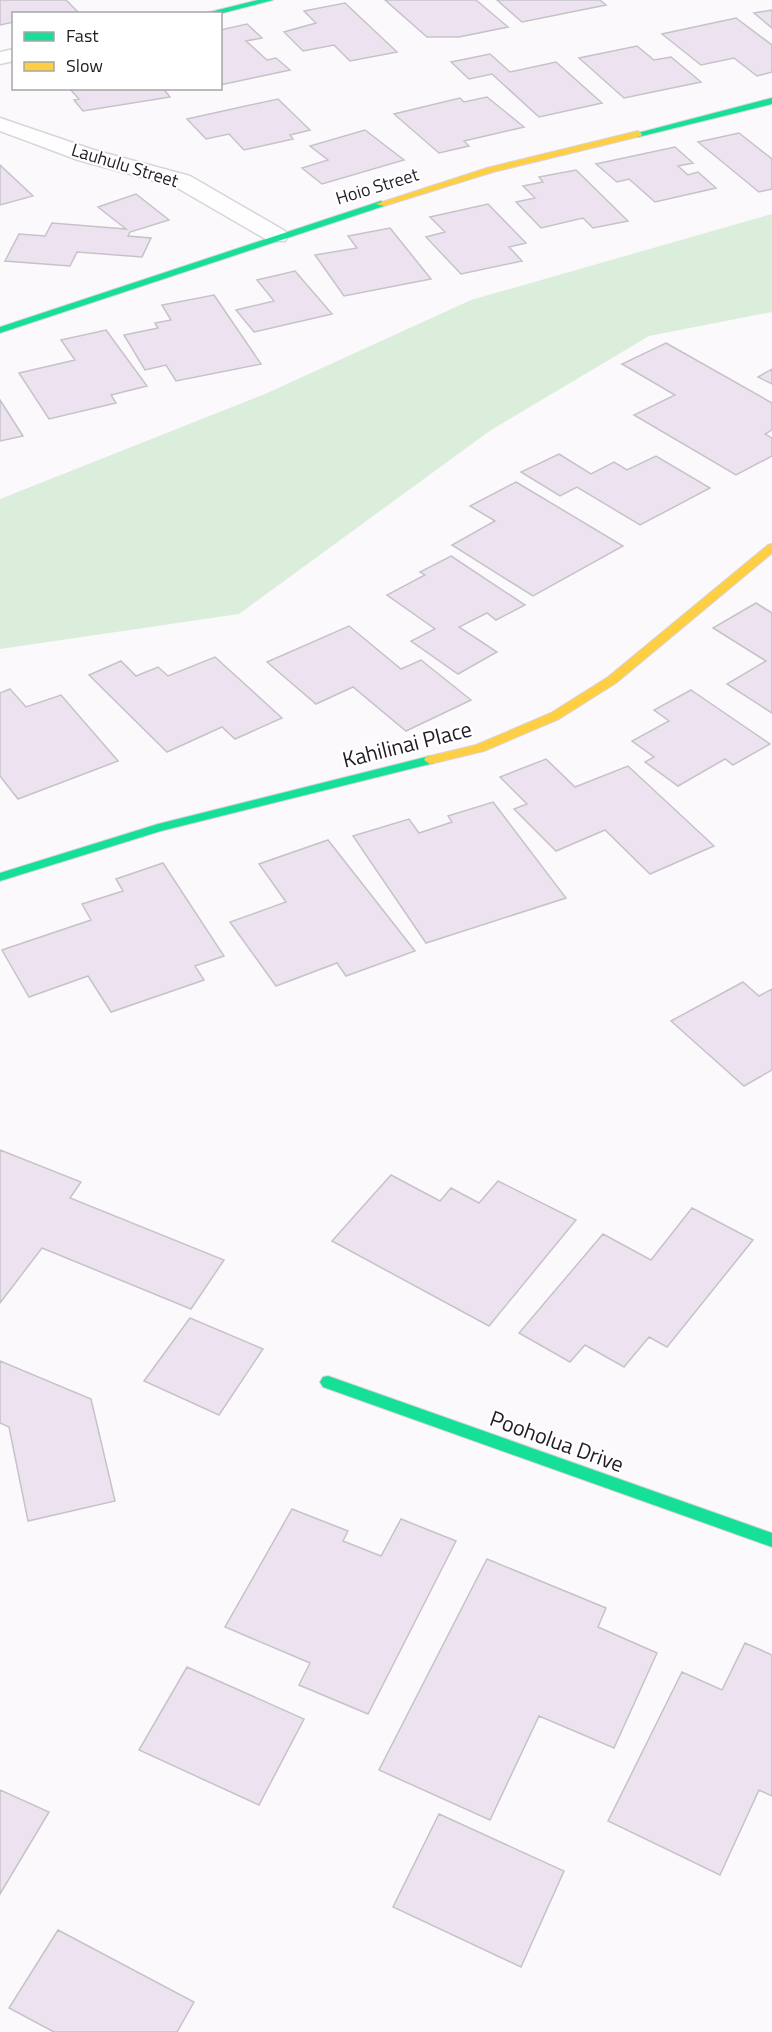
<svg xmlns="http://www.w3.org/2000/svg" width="772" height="2032" font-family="'Titillium Web',sans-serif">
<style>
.green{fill:#dbeedb}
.building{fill:#ede3f0;stroke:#c6c3c8;stroke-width:1.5}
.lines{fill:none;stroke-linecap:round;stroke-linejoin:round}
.street-casing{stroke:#d8d4da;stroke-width:3}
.fast-casing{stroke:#d8d4da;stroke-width:2}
.slow-casing{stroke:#d8d4da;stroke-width:2}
.street{fill:#fefeff;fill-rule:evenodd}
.fast{fill:#16e098;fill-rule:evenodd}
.slow{fill:#ffcf43;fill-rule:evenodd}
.labels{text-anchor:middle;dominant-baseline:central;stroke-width:4.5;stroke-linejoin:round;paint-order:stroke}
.far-street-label{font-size:18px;fill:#231d25;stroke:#fff}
.street-label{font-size:22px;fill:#231d25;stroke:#fff}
</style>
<rect width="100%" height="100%" fill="#fbf9fc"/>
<path class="green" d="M772 214V312L649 336 491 430 239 614 0 649V499L265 394 471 300Z"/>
<path class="building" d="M0 0H66L79 13 14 14V22L0 25Z
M385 0H476L508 27 459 37H427Z
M497 0H600L606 5 522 22Z
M345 3 397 52 350 61 334 45 303 51 284 32 316 23 304 11Z
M772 10V28L754 13Z
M736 18 772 45V72L757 76 734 58 701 65 662 34Z
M247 24 262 38 246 41 267 60 276 58 290 70 220 85V30Z
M637 46 654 60 671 57 701 82 624 98 579 58Z
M490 54 510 72 556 62 602 103 539 117 492 74 469 79 451 62Z
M69 88H163L170 97 83 111 74 100 79 99Z
M487 97 524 127 464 141 469 146 439 153 394 114 460 98 464 102Z
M278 99 310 130 290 135 293 139 244 150 229 134 206 139 187 119Z
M365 130 404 160 322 184 302 168 328 160 310 146Z
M739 133 772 159V189L759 192 698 142Z
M675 147 693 163 678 166 688 175 698 172 716 188 655 202 629 179 617 182 596 164Z
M0 165 33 196 0 205Z
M576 170 628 221 593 228 583 218 541 228 516 202 535 198 523 186 543 182 539 177Z
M136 194 169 220 130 232 128 236 151 238 142 257 77 252 70 266 5 261 19 234 45 236 52 223 126 229 98 207Z
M488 204 526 243 509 247 522 261 461 274 426 237 445 232 430 217Z
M390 228 431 279 344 296 315 255 357 248 348 236Z
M295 271 332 314 254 332 236 310 274 301 257 280Z
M214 295 261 364 176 381 166 365 145 370 124 335 158 328 155 323 171 320 162 305Z
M106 330 147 386 111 395 116 403 49 419 19 373 75 360 61 340Z
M666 343 772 403V430L765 434 772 438V456L736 475 634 415 675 395 622 364Z
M772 369V384L758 377Z
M0 400 23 436 0 441Z
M559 454 591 474 614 462 627 470 656 456 710 488 640 525 577 487 560 496 521 472Z
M516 482 623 546 533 596 452 545 495 521 470 506Z
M451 556 525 605 496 620 487 613 459 627 497 652 458 674 411 641 435 629 387 595 425 575 420 572Z
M756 603 772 613V713L727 684 766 661 713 628Z
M349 626 401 669 421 660 471 700 406 731 353 687 316 704 267 662Z
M215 657 282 718 235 739 222 727 167 752 89 675 121 661 136 676 158 667 168 676Z
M10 689 26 707 61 695 118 761 18 799 0 776V693Z
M691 690 770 744 733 765 725 759 678 786 645 762 654 757 632 741 669 721 654 710Z
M546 759 575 787 628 766 714 846 650 874 605 830 556 851 514 809 527 804 500 777Z
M493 802 566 898 426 943 353 836 409 819 419 833 452 822 448 816Z
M328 840 415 951 346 976 337 963 276 986 230 922 286 902 259 864Z
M163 863 224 956 195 966 204 980 111 1012 88 976 29 997 2 950 91 920 82 904 123 891 116 879Z
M743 982 759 996 772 989V1070L744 1086 671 1021Z
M0 1150 81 1182 70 1198 224 1260 191 1309 42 1248 0 1303Z
M391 1175 440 1201 451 1188 479 1203 498 1181 576 1220 489 1326 332 1241Z
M692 1208 753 1240 667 1347 649 1337 624 1367 585 1345 570 1362 519 1333 603 1234 651 1260Z
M190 1318 263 1349 219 1415 144 1381Z
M0 1361 91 1399 115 1501 28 1521 9 1427 0 1423Z
M292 1509 348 1531 343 1541 381 1556 401 1519 456 1541 368 1714 299 1685 310 1663 225 1627Z
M487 1559 606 1608 598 1627 657 1653 614 1748 539 1716 490 1820 379 1770Z
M745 1643 772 1655V1796L759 1790 720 1875 608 1821 682 1672 722 1690Z
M187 1667 304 1719 259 1805 139 1750Z
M0 1790 49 1812 0 1894Z
M439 1814 564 1871 521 1967 393 1907Z
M58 1930 194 2002 177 2032H54L9 2008Z"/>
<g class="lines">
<g class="street-casing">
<path id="street" d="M14 49V61L0 64V52Z
M0 118 94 150 190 176 285 231 288 236 285 241H269L174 186 78 160 0 131Z"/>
</g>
<g class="fast-casing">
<path id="fast" d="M258 0H273L219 14H202Z
M772 98V104L638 137 634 134Z
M381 201 386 204 384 206 0 333V327Z
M430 756 434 757 436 760 434 763 161 831 0 881V873L158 824Z
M328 1376 772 1533V1547L323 1387 320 1382 323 1377Z"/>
</g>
<g class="slow-casing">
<path id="slow" d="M638 131 642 134 641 136 493 172 384 206 376 204 487 168Z
M772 544V553L616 683 559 719 484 751 430 764 424 760 426 757 476 745 551 713 608 677 768 545Z"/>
</g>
<use href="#street" class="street"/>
<use href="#fast" class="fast"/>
<use href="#slow" class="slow"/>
</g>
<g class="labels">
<g class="far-street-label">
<text transform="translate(125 165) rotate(17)">Lauhulu Street</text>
<text transform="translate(377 186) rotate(-17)">Hoio Street</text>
</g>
<g class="street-label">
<text transform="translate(407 744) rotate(-14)">Kahilinai Place</text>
<text transform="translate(557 1441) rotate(20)">Pooholua Drive</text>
</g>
</g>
<rect x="12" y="12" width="210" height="78" fill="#ffffff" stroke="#a7a5a8" stroke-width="1.5"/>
<rect x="24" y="32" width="30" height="9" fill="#16e098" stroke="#a7a5a8" stroke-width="1.5"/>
<text x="66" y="42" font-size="18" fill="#231d25">Fast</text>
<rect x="24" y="62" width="30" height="9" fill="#ffcf43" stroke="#a7a5a8" stroke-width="1.5"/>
<text x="66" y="72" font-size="18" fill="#231d25">Slow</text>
</svg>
